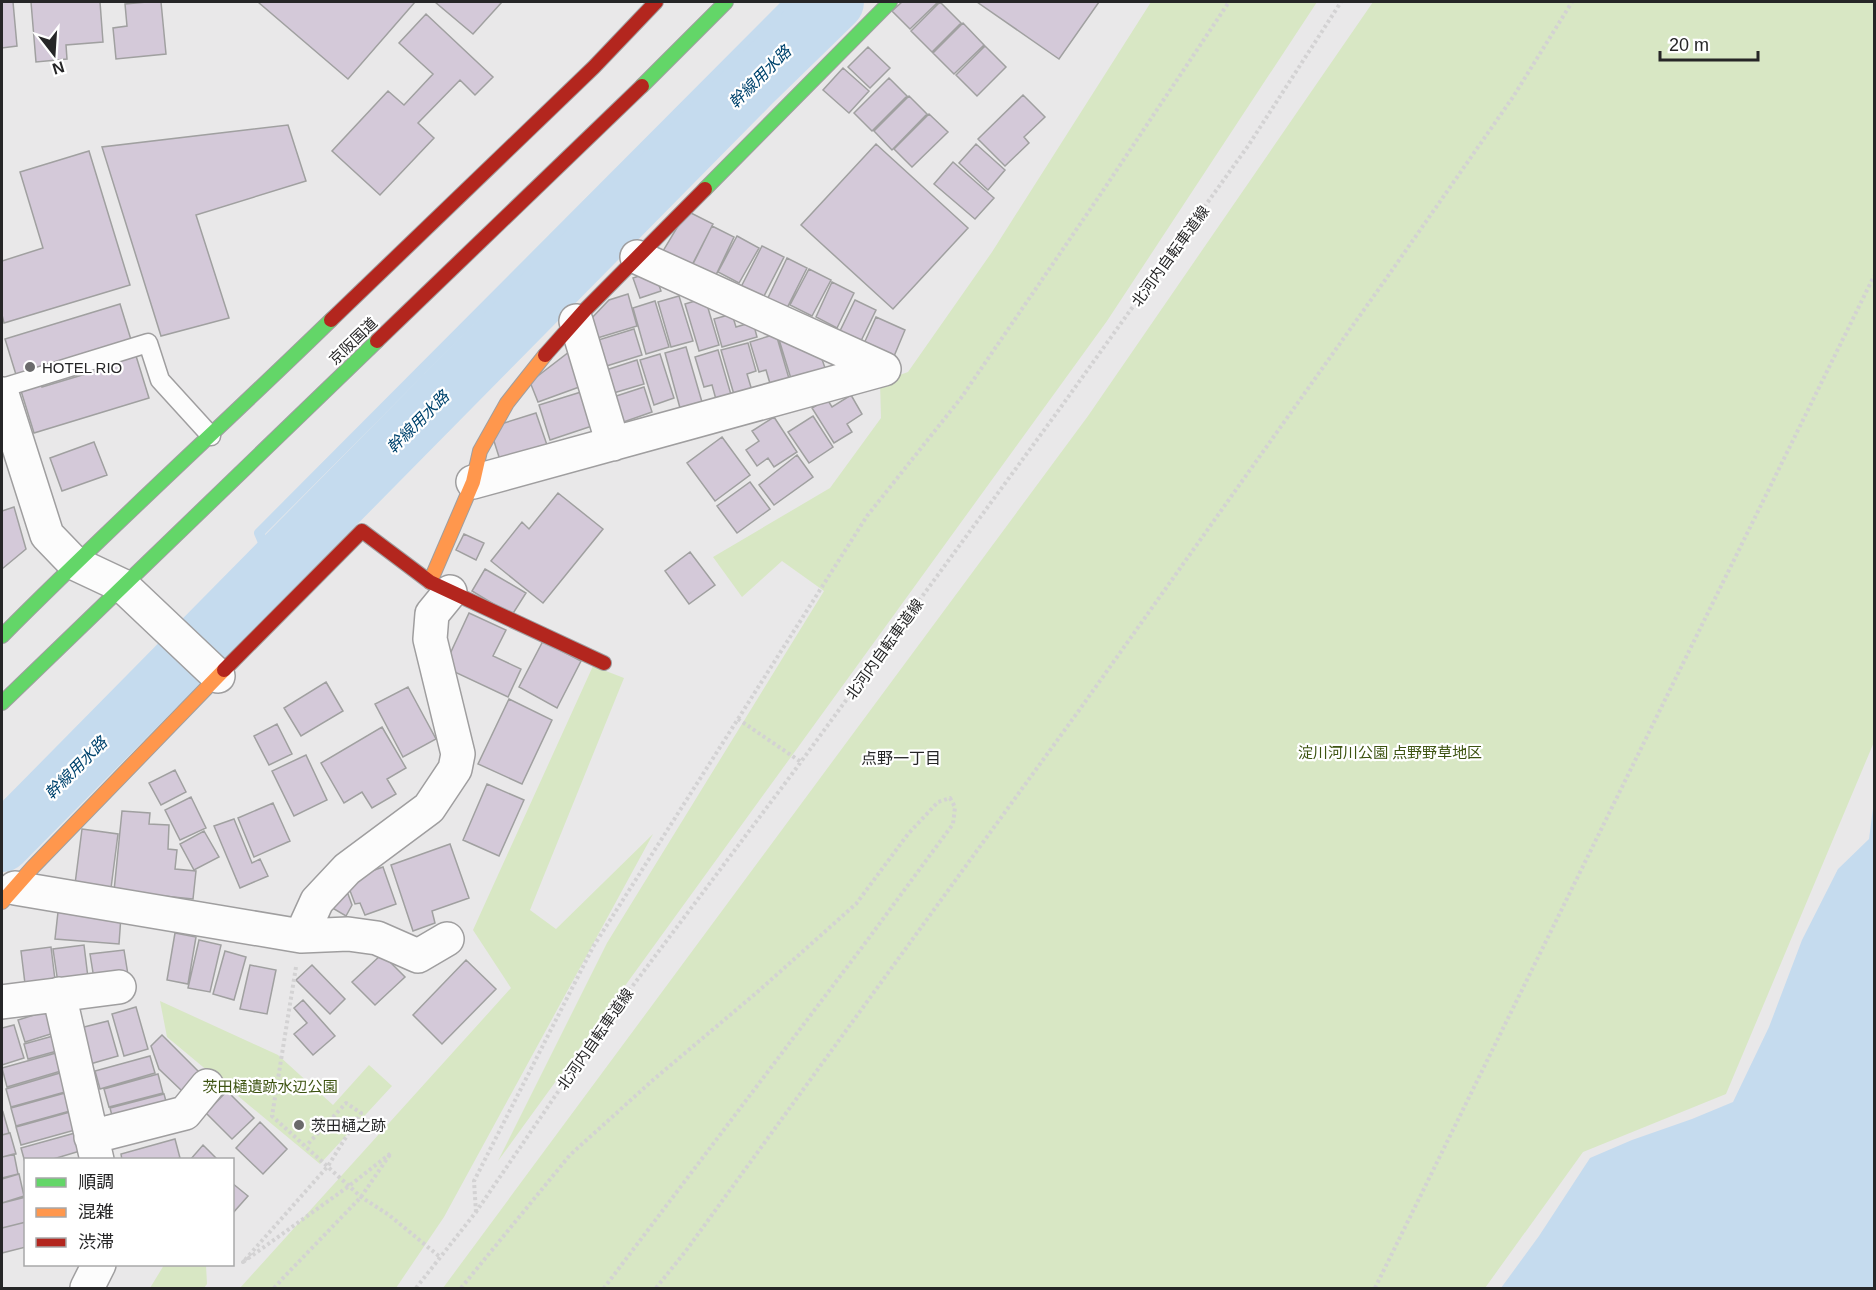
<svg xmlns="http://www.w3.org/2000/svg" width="1876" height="1290" font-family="Arial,'Noto Sans JP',sans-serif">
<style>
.green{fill:#d8e7c4}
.water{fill:#c5dbee}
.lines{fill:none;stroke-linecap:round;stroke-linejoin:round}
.stream{stroke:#c5dbee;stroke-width:10}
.river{stroke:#c5dbee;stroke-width:58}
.building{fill:#d4c9d9;stroke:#a0a0a0;stroke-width:1.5;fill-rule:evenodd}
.lane-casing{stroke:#9f9e9f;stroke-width:21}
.street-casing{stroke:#9f9e9f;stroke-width:36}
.fast-casing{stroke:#9f9e9f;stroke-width:16}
.slow-casing{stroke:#9f9e9f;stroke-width:16}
.jam-casing{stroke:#9f9e9f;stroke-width:16}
.path{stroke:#d3d2d3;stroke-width:4;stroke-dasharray:3 3;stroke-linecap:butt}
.lane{stroke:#fcfcfc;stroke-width:18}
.street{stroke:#fcfcfc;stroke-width:33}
.fast{stroke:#63d668;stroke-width:14}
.slow{stroke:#ff974d;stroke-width:14}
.jam{stroke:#b3261e;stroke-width:14}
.poi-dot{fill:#6a6a6b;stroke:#fff;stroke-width:2}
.labels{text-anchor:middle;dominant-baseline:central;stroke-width:4.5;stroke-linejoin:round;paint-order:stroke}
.street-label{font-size:15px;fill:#262627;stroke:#fff}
.poi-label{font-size:15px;fill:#262627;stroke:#fff;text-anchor:start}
.park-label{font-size:15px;fill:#3d5311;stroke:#fff}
.water-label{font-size:16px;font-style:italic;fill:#00446e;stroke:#fff}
.neighbourhood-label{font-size:16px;fill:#262627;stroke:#fff}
</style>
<rect width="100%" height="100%" fill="#e9e8e9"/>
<path class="green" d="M1151 2H1317L1107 321 498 1161 607 943 824 591 782 561 742 597 713 557 830 488 881 418 880 382 908 372 992 252Z
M1373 2H1874V742L1726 1094 1583 1152 1485 1288H443L1088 416Z
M593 666 624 678 530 910 556 929 653 834 444 1217 396 1288H240L511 988 473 930Z
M160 1001 278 1055 333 1105 369 1065 392 1086 320 1164 167 1037Z
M164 1265H206L207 1284 204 1288H150Z"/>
<path class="water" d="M1874 801V1288H1501L1539 1236 1590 1158 1632 1140 1692 1119 1733 1102 1769 1027 1802 940 1838 869 1869 839Z"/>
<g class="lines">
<path class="stream" d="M274 568 259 533 788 2"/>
<path class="river" d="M2 843 751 84 835 2"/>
</g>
<path class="building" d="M2 2H13L17 46 2 48Z
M31 2H100L103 42 66 45 67 59 36 62Z
M147 2H161L166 54 116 59 113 28 127 26 125 4Z
M258 2H415L348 79Z
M435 2H502L473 34Z
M902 2H938L910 29 892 11Z
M940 2 961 23 932 52 911 31Z
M977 2H1099L1059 59Z
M426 14 493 77 475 95 460 80 418 123 434 138 380 195 332 151 388 91 404 105 433 74 399 43Z
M963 23 984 45 954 74 933 53Z
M985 46 1006 67 977 96 956 75Z
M868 47 890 68 870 88 848 67Z
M843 68 869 91 849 113 823 90Z
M889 78 907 96 872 131 854 113Z
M1023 95 1045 117 1024 137 1029 143 1005 166 978 139Z
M909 96 927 114 892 150 874 131Z
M929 114 948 132 912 167 894 149Z
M288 125 306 181 196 215 229 318 161 336 102 147Z
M876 144 968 228 893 309 801 225Z
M976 144 1005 170 988 190 959 163Z
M89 151 130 285 4 323 2 315V261L43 248 20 172Z
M953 162 994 198 975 219 934 184Z
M687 211 713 224 689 271 660 256Z
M712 226 734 237 715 277 692 266Z
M737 236 759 248 739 283 718 272Z
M762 246 784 257 762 300 740 289Z
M787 258 807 268 785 312 766 302Z
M809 269 831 280 812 316 790 305Z
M654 271 661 291 640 298 633 278Z
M832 282 854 293 837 328 816 317Z
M628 294 637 326 594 339 589 321 609 300Z
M679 296 693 341 671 347 658 302Z
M705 298 719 345 699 351 685 304Z
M855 300 876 310 860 343 839 333Z
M655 301 669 347 646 354 633 308Z
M120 304 149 398 34 433 5 339ZM114 346 119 364 42 387 37 369Z
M732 314 736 327 753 322 757 337 722 347 714 319Z
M876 317 905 330 892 361 862 348Z
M634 329 642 355 600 368 592 342Z
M777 333 818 347 826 371 792 382Z
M776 334 790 382 771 387 766 370 759 372 750 342Z
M748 343 756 371 747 374 753 394 735 398 721 350Z
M686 347 702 402 680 408 665 353Z
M718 350 732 398 717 403 712 385 704 387 695 357Z
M569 352 582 386 538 402 530 382Z
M660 354 674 398 654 405 640 360Z
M637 360 644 384 610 394 603 371Z
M644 387 652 412 615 425 607 399Z
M581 392 592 426 550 440 539 405Z
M851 395 862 414 847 424 852 432 834 443 812 408 827 399 832 407Z
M536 413 547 445 500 460 493 438 501 424Z
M813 416 833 447 809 463 788 432Z
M774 417 797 452 774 467 768 458 757 466 746 450 759 441 752 431Z
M722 437 750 475 715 501 687 463Z
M94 442 107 475 62 491 50 458Z
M797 455 813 477 774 505 759 485Z
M750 482 770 509 737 533 717 506Z
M558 493 603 529 543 603 491 561 522 522 529 529Z
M14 507 26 549 2 569V511Z
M464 534 484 543 476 560 456 550Z
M690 552 715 585 689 604 665 571Z
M485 569 526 593 512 615 472 591Z
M469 613 506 630 493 656 521 669 508 697 444 667Z
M543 641 581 661 557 708 519 687Z
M326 682 343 711 301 736 284 708Z
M408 687 436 739 403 757 375 704Z
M509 699 552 720 522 784 478 764Z
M277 724 292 754 269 765 254 736Z
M382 727 406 768 387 779 396 794 372 808 362 792 344 803 321 763Z
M306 755 327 800 294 816 272 771Z
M175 770 186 792 161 805 149 783Z
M487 784 524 800 499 856 463 840Z
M191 797 206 828 180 840 165 810Z
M273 803 290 841 254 857 238 818Z
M122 811 150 813 149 824 169 825 168 849 177 850 175 869 196 871 193 899 114 891Z
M234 819 252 863 260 859 268 876 240 888 214 826Z
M82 829 118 834 111 888 75 884Z
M204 831 219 857 194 870 180 844Z
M450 844 469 898 432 911 435 923 413 931 391 865Z
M383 867 396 904 365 915 360 903 355 904 346 880Z
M337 892 348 894 352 905 346 916 329 906Z
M58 912 121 916 119 944 55 939Z
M175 933 196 937 188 984 167 980Z
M199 940 221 945 210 992 188 988Z
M84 945 89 986 59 990 53 949Z
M51 947 56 988 26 992 21 951Z
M124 950 129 981 95 985 90 954Z
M225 951 246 957 234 1000 213 994Z
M382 954 405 977 375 1005 352 982Z
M466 960 496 989 442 1044 413 1015Z
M250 965 276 970 267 1014 240 1009Z
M312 965 345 999 330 1014 296 980Z
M303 1000 335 1036 313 1055 294 1034 307 1023 294 1008Z
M136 1007 148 1049 124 1056 112 1014Z
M47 1011 54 1033 25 1042 18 1020Z
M108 1021 118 1056 90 1064 80 1028Z
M14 1025 24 1058 2 1065V1028Z
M162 1035 200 1073 182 1091 159 1069 151 1046Z
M53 1036 57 1051 28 1059 24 1044Z
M56 1053 61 1071 7 1087 2 1068Z
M150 1056 155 1073 100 1089 95 1071Z
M60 1073 65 1092 11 1107 6 1089Z
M158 1074 163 1093 109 1107 104 1089Z
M227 1091 254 1118 232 1139 206 1113Z
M65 1093 70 1111 16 1126 11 1108Z
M164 1094 169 1112 115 1127 110 1108Z
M3 1112 9 1133 2 1135V1113Z
M70 1112 75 1130 21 1145 16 1127Z
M260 1122 287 1149 263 1174 236 1148Z
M10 1133 16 1154 2 1157V1135Z
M75 1133 80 1151 50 1160H26V1166L21 1148Z
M175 1139 180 1158 173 1160H122L121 1154Z
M203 1145 218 1160H190Z
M14 1154 18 1174 2 1178V1157Z
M19 1174 24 1196 2 1203V1179Z
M232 1183 248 1196 232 1214Z
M26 1197V1222L2 1228V1203Z
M26 1222V1247L2 1253V1228Z"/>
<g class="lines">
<g class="lane-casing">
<path id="lane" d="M2 388 148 343 160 380 211 436"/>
</g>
<g class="street-casing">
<path id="street" d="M576 321 613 444
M2 394 47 535 74 563 123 586 218 676
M473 482 884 369 637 257
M15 888 301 936 348 934 377 938 418 956 447 939
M301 936 317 901 347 869 429 808 455 769 458 754 430 639 432 614 450 592
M59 994 97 1160
M2 1002 119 987
M91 1137 185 1113 207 1086
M87 1288 99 1264"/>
</g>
<g class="fast-casing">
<path id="fast" d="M642 86 726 2
M705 189 890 2
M2 636C109 528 222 426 331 320
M2 703 377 341"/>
</g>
<g class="slow-casing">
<path id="slow" d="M430 582 473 482 480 451 507 403 545 355
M2 902 33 867 224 670"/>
</g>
<g class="jam-casing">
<path id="jam" d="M331 320 594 67 656 2
M377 341 642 86
M545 355 585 310 705 189
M224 670 362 531 430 582 604 663"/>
</g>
<path class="path" d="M738 719 801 762
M296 967 272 1116 361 1197 389 1215 440 1257
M476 1212 474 1181 593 947 867 516 961 398 1100 195 1229 2
M274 1288 284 1277 361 1197 391 1153 349 1186 243 1262 328 1166 361 1113 346 1103 306 1146
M416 1288 476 1212 607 1020 792 774 1061 407 1248 146 1341 2
M461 1288 570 1155 653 1080 755 994 856 904 908 834 938 802 950 798 955 807 953 824 863 946 604 1288
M656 1288 685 1252 1080 709 1388 276 1513 97 1572 2
M1375 1288 1874 276"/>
<use href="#lane" class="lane"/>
<use href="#street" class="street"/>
<use href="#fast" class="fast"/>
<use href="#slow" class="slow"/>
<use href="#jam" class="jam"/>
</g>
<g class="poi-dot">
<circle cx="30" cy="367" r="6"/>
<circle cx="299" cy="1125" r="6"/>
</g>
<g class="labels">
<g class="street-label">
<text transform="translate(1170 256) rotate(-54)">北河内自転車道線</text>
<text transform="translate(353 341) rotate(-44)">京阪国道</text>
<text transform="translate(884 649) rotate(-54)">北河内自転車道線</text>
<text transform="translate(595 1039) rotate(-55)">北河内自転車道線</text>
</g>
<g class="poi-label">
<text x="42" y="367">HOTEL RIO</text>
<text x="311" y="1125">茨田樋之跡</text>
</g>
<g class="park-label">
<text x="1390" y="752">淀川河川公園 点野野草地区</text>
<text x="270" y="1086">茨田樋遺跡水辺公園</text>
</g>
<g class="water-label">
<text transform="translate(760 77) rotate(-45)">幹線用水路</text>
<text transform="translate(418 422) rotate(-45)">幹線用水路</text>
<text transform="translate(76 768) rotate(-45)">幹線用水路</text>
</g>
<g class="neighbourhood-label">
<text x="901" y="758">点野一丁目</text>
</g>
</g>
<rect width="1876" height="1290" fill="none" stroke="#262627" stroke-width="6"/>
<rect x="24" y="1158" width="210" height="108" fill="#ffffff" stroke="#a8a8a9" stroke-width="1.5"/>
<rect x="36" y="1178" width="30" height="9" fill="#63d668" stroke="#a8a8a9" stroke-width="1.5"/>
<text x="78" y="1188" font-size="18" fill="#262627">順調</text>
<rect x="36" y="1208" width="30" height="9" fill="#ff974d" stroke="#a8a8a9" stroke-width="1.5"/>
<text x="78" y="1218" font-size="18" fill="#262627">混雑</text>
<rect x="36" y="1238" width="30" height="9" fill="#b3261e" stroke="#a8a8a9" stroke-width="1.5"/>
<text x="78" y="1248" font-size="18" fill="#262627">渋滞</text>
<g transform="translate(54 54) rotate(163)" stroke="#ffffff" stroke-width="4.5" paint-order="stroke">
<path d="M0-4.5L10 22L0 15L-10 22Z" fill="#262627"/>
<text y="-9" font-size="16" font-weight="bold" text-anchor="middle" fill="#262627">N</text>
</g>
<path d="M1660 51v9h98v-9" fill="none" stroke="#262627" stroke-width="3"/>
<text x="1669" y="51" font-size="18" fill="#262627" stroke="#ffffff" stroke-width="4.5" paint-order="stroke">20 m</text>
</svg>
